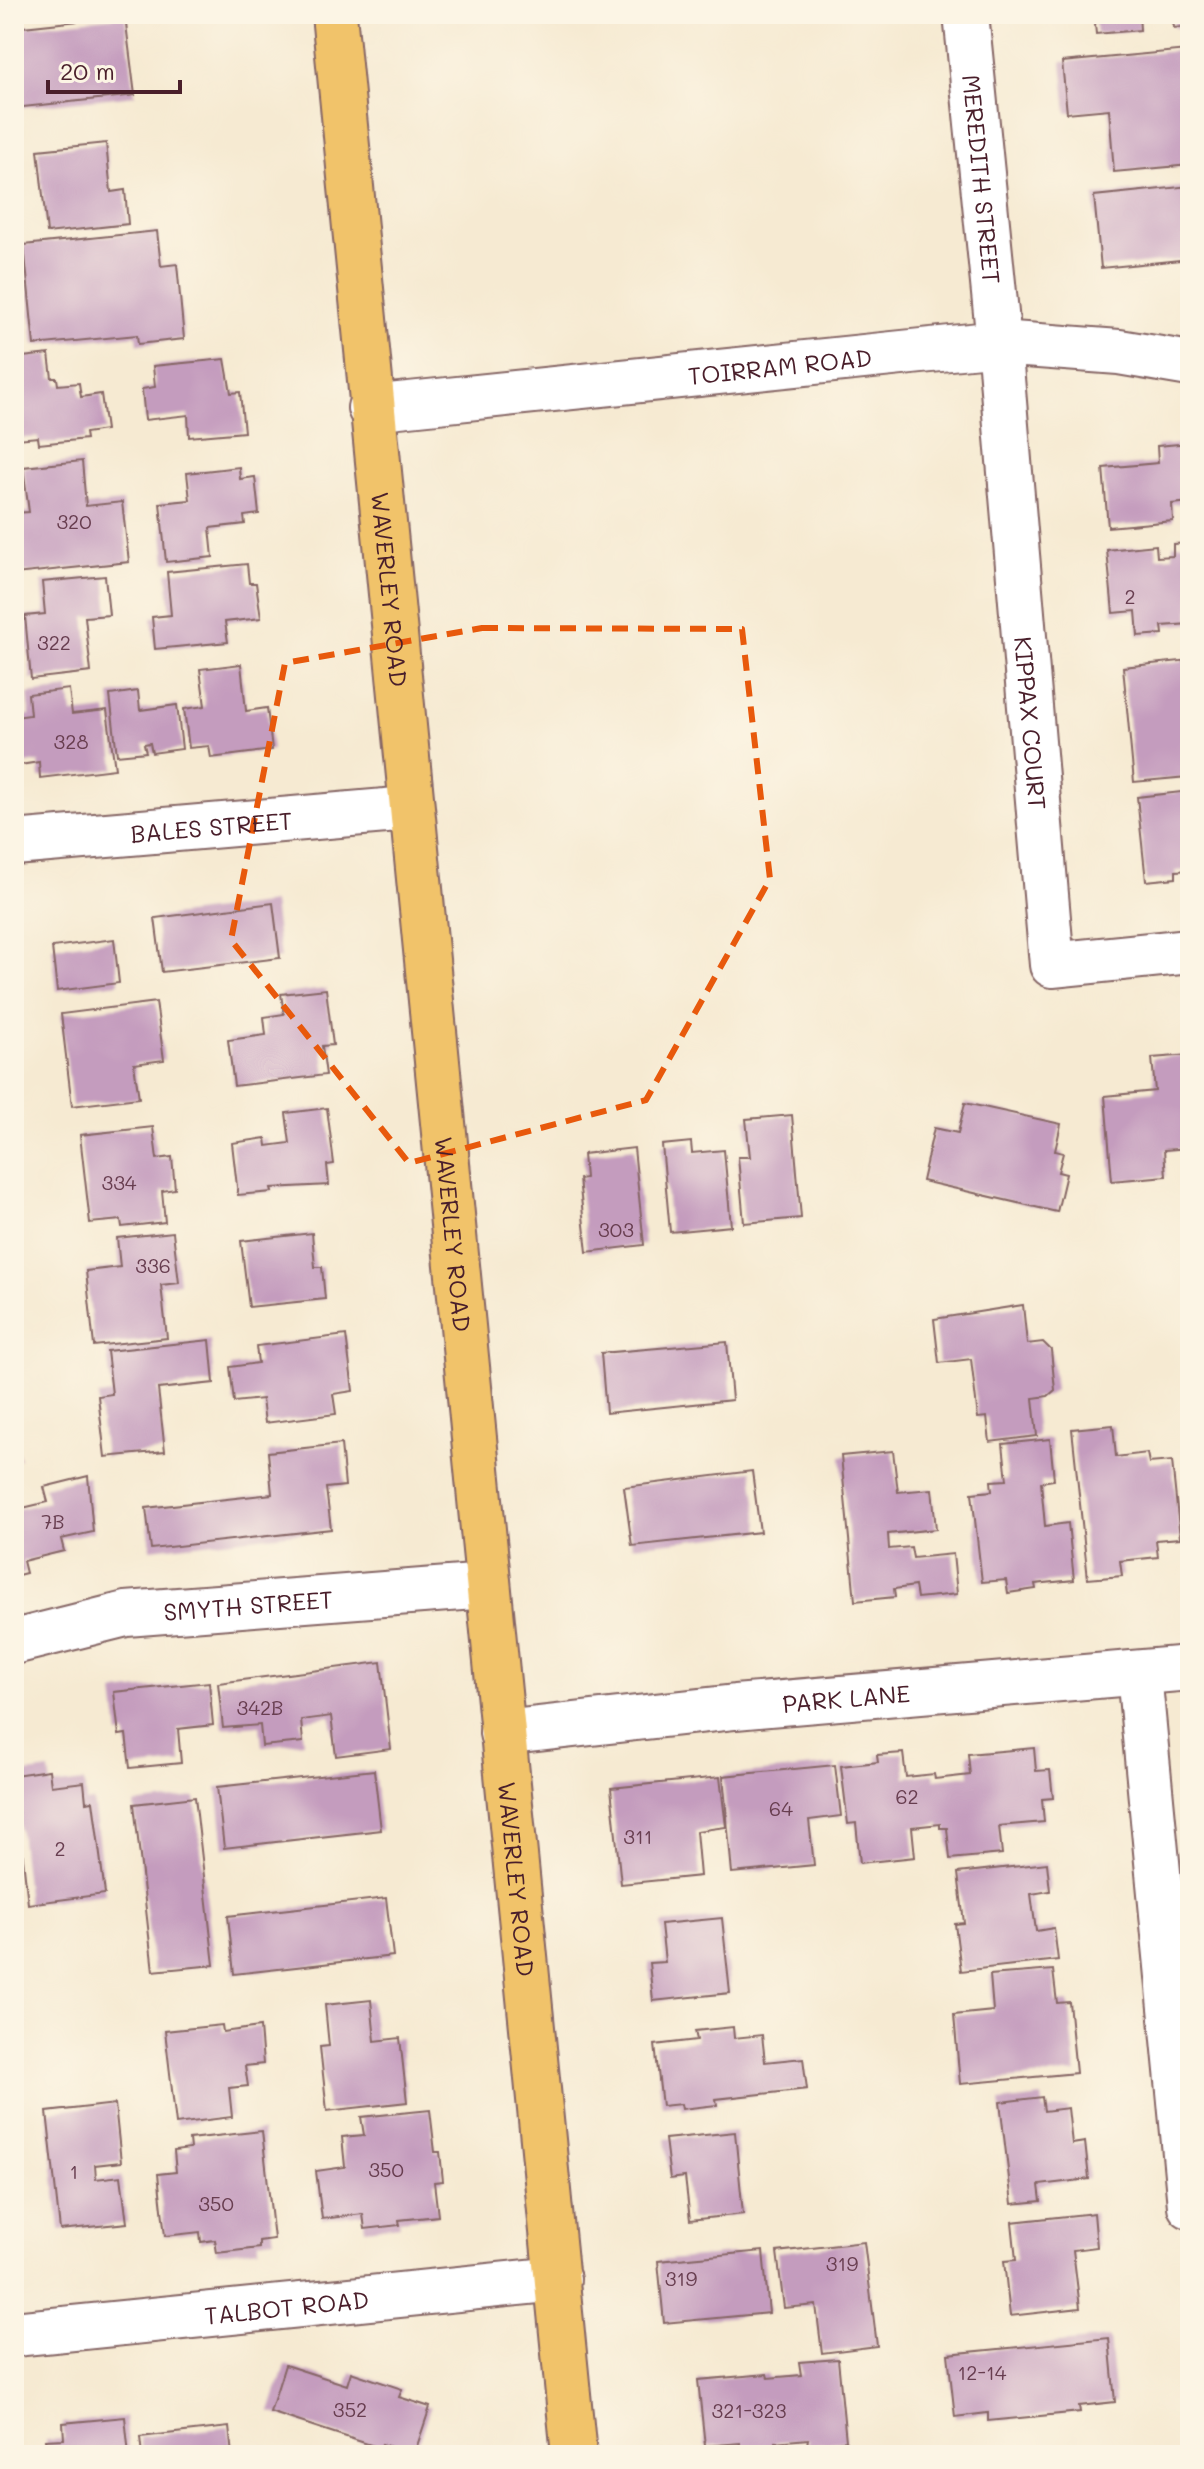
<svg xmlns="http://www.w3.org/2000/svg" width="1204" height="2469" font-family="Mali,sans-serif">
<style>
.building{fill:#c49cbe}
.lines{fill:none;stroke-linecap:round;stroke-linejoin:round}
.minor-casing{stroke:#866665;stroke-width:48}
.major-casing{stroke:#866665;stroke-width:48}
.minor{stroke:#fff;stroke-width:44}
.major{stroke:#f1c36a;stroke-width:44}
.marked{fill:none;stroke:#e8590c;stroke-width:6;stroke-dasharray:16 10;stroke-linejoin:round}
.labels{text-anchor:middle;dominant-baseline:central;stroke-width:6;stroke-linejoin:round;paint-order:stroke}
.number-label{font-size:20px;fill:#683e50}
.street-label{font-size:24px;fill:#4a1f2b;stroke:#fcf5e5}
</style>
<rect width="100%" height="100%" fill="#fcf5e5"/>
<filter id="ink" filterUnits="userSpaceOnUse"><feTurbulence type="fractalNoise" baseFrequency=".0125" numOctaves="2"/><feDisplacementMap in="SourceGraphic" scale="16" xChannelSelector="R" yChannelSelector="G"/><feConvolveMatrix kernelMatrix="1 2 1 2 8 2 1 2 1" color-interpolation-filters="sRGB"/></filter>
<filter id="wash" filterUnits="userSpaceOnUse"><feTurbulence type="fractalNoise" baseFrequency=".006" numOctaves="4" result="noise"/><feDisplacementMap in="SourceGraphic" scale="32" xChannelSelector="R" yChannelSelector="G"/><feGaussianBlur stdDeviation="1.8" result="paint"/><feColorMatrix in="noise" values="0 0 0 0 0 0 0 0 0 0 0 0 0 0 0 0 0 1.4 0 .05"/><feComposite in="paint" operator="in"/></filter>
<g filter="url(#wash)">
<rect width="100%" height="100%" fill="#f6ead2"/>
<g id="blocks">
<path class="building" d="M1094 14H1139L1140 30 1096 34Z
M1172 14H1190V26L1174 28Z
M125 16 135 95 14 108V28Z
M1187 50 1190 165 1114 172 1109 109 1067 113 1062 62Z
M106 143 111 192 125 190 128 224 47 233 38 150Z
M1190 186V259L1101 268 1094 196Z
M157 231 161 266 177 264 184 339 138 344 137 335 34 345 24 245Z
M49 354 52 378H57L58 385 79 383 81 397 101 394 106 430 85 433 86 439 39 444 38 437 17 439 14 358Z
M225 359 231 393 240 392 244 432 189 437 188 415 145 420 142 389 155 387 153 366Z
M1190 443V502L1172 504 1173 521 1108 527 1103 468 1158 463 1157 446Z
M82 461 86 506 122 502 129 562 15 574 14 513 29 512 23 467Z
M239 467 240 479 255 477 259 514 244 516 245 524 210 528 213 557 166 562 160 503 190 500 187 473Z
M1190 543V624L1162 626 1163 634 1138 636 1136 611 1113 613 1107 550 1156 545 1157 557 1173 556V544Z
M247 564 249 583H256L261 618 225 622 228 642 155 649 152 617 171 615 167 572Z
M105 576 109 615 85 617 91 672 31 679 25 616 45 614 42 582Z
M1190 660V749H1185L1187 777 1134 782 1123 667Z
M241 664 246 711 267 708 272 750 211 758 209 746 189 748 184 709 205 706 200 669Z
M69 689 72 714 107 710 115 769 40 778 39 762 20 765 15 717 30 715 28 694Z
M138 691 140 710 177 705 182 749 152 753 150 743 144 744 146 752 117 755 110 695Z
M1190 791V870L1176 871V878L1146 881 1137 797Z
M273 903 280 958 162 972 155 918Z
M114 939 119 983 57 991 52 947Z
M326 989 333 1045 322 1046 326 1075 234 1086 228 1040 266 1035 264 1017 284 1014 281 994Z
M156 1002 164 1060 134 1064 139 1098 72 1106 61 1014Z
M1190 1055V1148L1164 1150 1166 1176 1112 1181 1105 1096 1155 1091 1152 1058Z
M965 1103 1061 1124 1055 1151 1063 1153 1058 1172 1066 1174 1057 1212 922 1181 934 1128 958 1133Z
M327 1108 334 1164 327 1165 329 1185 271 1188 272 1192 238 1195 232 1143 266 1138 267 1146 290 1143 286 1113Z
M792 1115 801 1218 744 1223 738 1157H750L746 1119Z
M153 1127 157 1159 172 1157 175 1189 162 1191 165 1222 122 1227 121 1220 90 1223 80 1135Z
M691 1142 692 1153 724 1150 731 1226 670 1232 662 1145Z
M634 1148 644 1245 587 1252 579 1179 585 1178 583 1154Z
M173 1232 179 1283 161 1285 167 1338 94 1346 86 1271 120 1267 117 1238Z
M312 1233 315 1267H322L325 1299 249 1307 241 1241Z
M1023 1305 1027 1344 1043 1342 1051 1350 1055 1390 1048 1396 1033 1398 1037 1436 990 1442 987 1417 978 1418 971 1359 939 1363 934 1319Z
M346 1335 353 1391 333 1394 336 1414 265 1423 262 1399 234 1402 230 1367 258 1363 256 1346Z
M210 1340 214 1383 158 1389 165 1451 105 1457 98 1396 112 1394 107 1351Z
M727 1342 732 1400 606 1413 601 1353Z
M1113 1425 1116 1457 1147 1453 1149 1463 1172 1461 1180 1538 1156 1540 1158 1557 1120 1561 1122 1576 1088 1579 1072 1429Z
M14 1439 20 1459 14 1460Z
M1050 1439 1054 1480 1041 1482 1045 1526 1068 1523 1074 1580 1035 1584 1036 1589 1008 1593 1006 1580 982 1582 972 1493 992 1491 991 1481 1007 1480 1003 1444Z
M341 1444 345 1486 326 1488 331 1529 151 1549 146 1508 272 1494 268 1452Z
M893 1451 898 1492 932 1489 936 1529 888 1534 889 1549 911 1547 913 1558 953 1554 957 1594 917 1598 915 1586 894 1589 895 1597 855 1601 841 1456Z
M752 1471 760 1532 632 1546 624 1487Z
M88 1476 93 1532 61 1539 64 1551 23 1561 26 1573 14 1576V1510L48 1502 44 1487Z
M381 1662 391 1749 336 1756 331 1716 301 1720 303 1742 262 1746 260 1725 223 1728 218 1683Z
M209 1682 213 1725 178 1729 181 1763 130 1768 126 1734 119 1735 114 1692Z
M1034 1748 1036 1771 1050 1770 1053 1798 1042 1799 1044 1822 999 1826 1002 1854 950 1859 947 1828H940V1824L912 1827 915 1857 860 1863 856 1823 848 1824 841 1766 878 1762 877 1755 903 1753 906 1777 934 1774 935 1779 970 1775 968 1754Z
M835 1765 841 1816 809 1820 814 1865 732 1873 723 1776Z
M49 1770 51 1786 84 1782 86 1802 93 1801 105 1894 28 1904 14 1775Z
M374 1770 381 1830 224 1848 217 1787Z
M720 1777 726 1827 696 1831 700 1876 621 1884 611 1788Z
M195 1797 214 1965 153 1971 134 1804Z
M1047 1863 1050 1891 1031 1894 1036 1931 1054 1928 1058 1960 961 1971 955 1924 964 1923 958 1873Z
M386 1898 393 1956 234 1974 228 1916Z
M722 1918 730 1993 653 2001 649 1963 665 1962 661 1924Z
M1053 1970 1057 2003 1069 2002 1076 2073 960 2084 954 2015 993 2011 990 1975Z
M371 2000 375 2041 400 2038 407 2102 327 2111 320 2047 329 2046 325 2005Z
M222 2025 223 2032 260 2027 263 2064 245 2066 248 2086 229 2088 232 2117 176 2124 165 2031Z
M733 2027 734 2038 762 2035 765 2062 803 2058 807 2089 716 2099 717 2105 682 2109 681 2104 662 2106 655 2045 697 2040 695 2031Z
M1042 2097 1044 2111 1068 2108 1072 2144 1085 2142 1089 2179 1039 2185 1041 2201 1012 2204 1000 2102Z
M115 2104 121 2162 95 2165 96 2179 121 2176 127 2223 60 2230 47 2112Z
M430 2110 435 2152H440L443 2181 434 2182 438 2216 399 2220 400 2225 365 2229 363 2214 322 2219 316 2171 345 2167 342 2137 364 2135 361 2117Z
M262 2131 274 2239 259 2241V2248L217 2253 215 2240 201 2242 200 2232 165 2236 158 2174 176 2172 174 2151 190 2149 189 2139Z
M735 2132 743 2214 690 2220 685 2177 670 2179 665 2139Z
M1094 2213 1097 2247 1073 2250 1080 2308 1010 2316 1004 2261 1016 2260 1012 2222Z
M864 2242 877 2346 822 2353 816 2305 784 2308 777 2252Z
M763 2251 769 2313 664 2323 658 2261Z
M1109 2338 1115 2402 1079 2406 1080 2412 988 2421V2413L955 2417 948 2354Z
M838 2359 846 2441 807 2445 808 2439 775 2442 776 2452 744 2455H740V2443L705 2446 698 2380 767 2374 768 2378 801 2375 799 2362Z
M285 2365 347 2385 351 2372 402 2389 399 2397 430 2407 414 2455 382 2444 380 2448 270 2412Z
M125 2417 129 2455H47L45 2440 64 2439 63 2423Z
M229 2427 232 2455H142L140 2437Z"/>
</g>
</g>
<g filter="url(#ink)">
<use href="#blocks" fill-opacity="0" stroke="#866665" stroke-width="2"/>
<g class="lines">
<g class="minor-casing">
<g id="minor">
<path id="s1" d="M966 14 999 343 1052 965 1190 951"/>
<path id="s2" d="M370 408 999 343 1119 352 1190 364"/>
<path id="s3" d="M14 843 409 809"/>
<path id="s4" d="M14 1642 126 1614 487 1586"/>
<path d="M1139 1674 1190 2206"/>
<path id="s5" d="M502 1733 735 1707 1190 1668"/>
<path id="s6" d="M14 2334 558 2279"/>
</g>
</g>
<g class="major-casing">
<g id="major">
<path id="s7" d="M334 14 574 2455"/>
</g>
</g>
<use href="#minor" class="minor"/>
<use href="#major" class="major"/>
</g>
</g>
<path class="marked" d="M482 628 742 629 770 879 646 1100 409 1163 231 940 285 663Z"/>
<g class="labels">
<g class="number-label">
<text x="74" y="521">320</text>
<text x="1130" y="596">2</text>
<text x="54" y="642">322</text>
<text x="71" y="741">328</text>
<text x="119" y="1182">334</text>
<text x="616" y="1229">303</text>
<text x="153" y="1265">336</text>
<text x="53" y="1521">7B</text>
<text x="260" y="1707">342B</text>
<text x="907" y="1796">62</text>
<text x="781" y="1808">64</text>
<text x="638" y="1836">311</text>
<text x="60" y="1848">2</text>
<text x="386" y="2169">350</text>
<text x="74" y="2171">1</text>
<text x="216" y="2203">350</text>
<text x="842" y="2263">319</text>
<text x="681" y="2278">319</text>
<text x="982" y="2372">12-14</text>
<text x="350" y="2409">352</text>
<text x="749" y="2410">321-323</text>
</g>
<g class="street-label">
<text stroke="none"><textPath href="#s1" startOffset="166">MEREDITH STREET</textPath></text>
<text stroke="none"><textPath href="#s2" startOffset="412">TOIRRAM ROAD</textPath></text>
<text stroke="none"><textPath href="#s7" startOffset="578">WAVERLEY ROAD</textPath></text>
<text stroke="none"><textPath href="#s1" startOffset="712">KIPPAX COURT</textPath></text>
<text stroke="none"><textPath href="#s3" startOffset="198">BALES STREET</textPath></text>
<text stroke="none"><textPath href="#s7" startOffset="1226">WAVERLEY ROAD</textPath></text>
<text stroke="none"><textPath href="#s4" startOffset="238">SMYTH STREET</textPath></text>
<text stroke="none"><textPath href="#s5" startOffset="346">PARK LANE</textPath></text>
<text stroke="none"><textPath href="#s7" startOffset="1874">WAVERLEY ROAD</textPath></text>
<text stroke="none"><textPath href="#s6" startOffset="274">TALBOT ROAD</textPath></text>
</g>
</g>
<rect width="1204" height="2469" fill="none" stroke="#fcf5e5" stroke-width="48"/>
<path d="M48 80v12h132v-12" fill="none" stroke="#4a1f2b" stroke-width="4"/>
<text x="60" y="80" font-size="24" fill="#4a1f2b" stroke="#fcf5e5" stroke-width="6" paint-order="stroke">20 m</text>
</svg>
